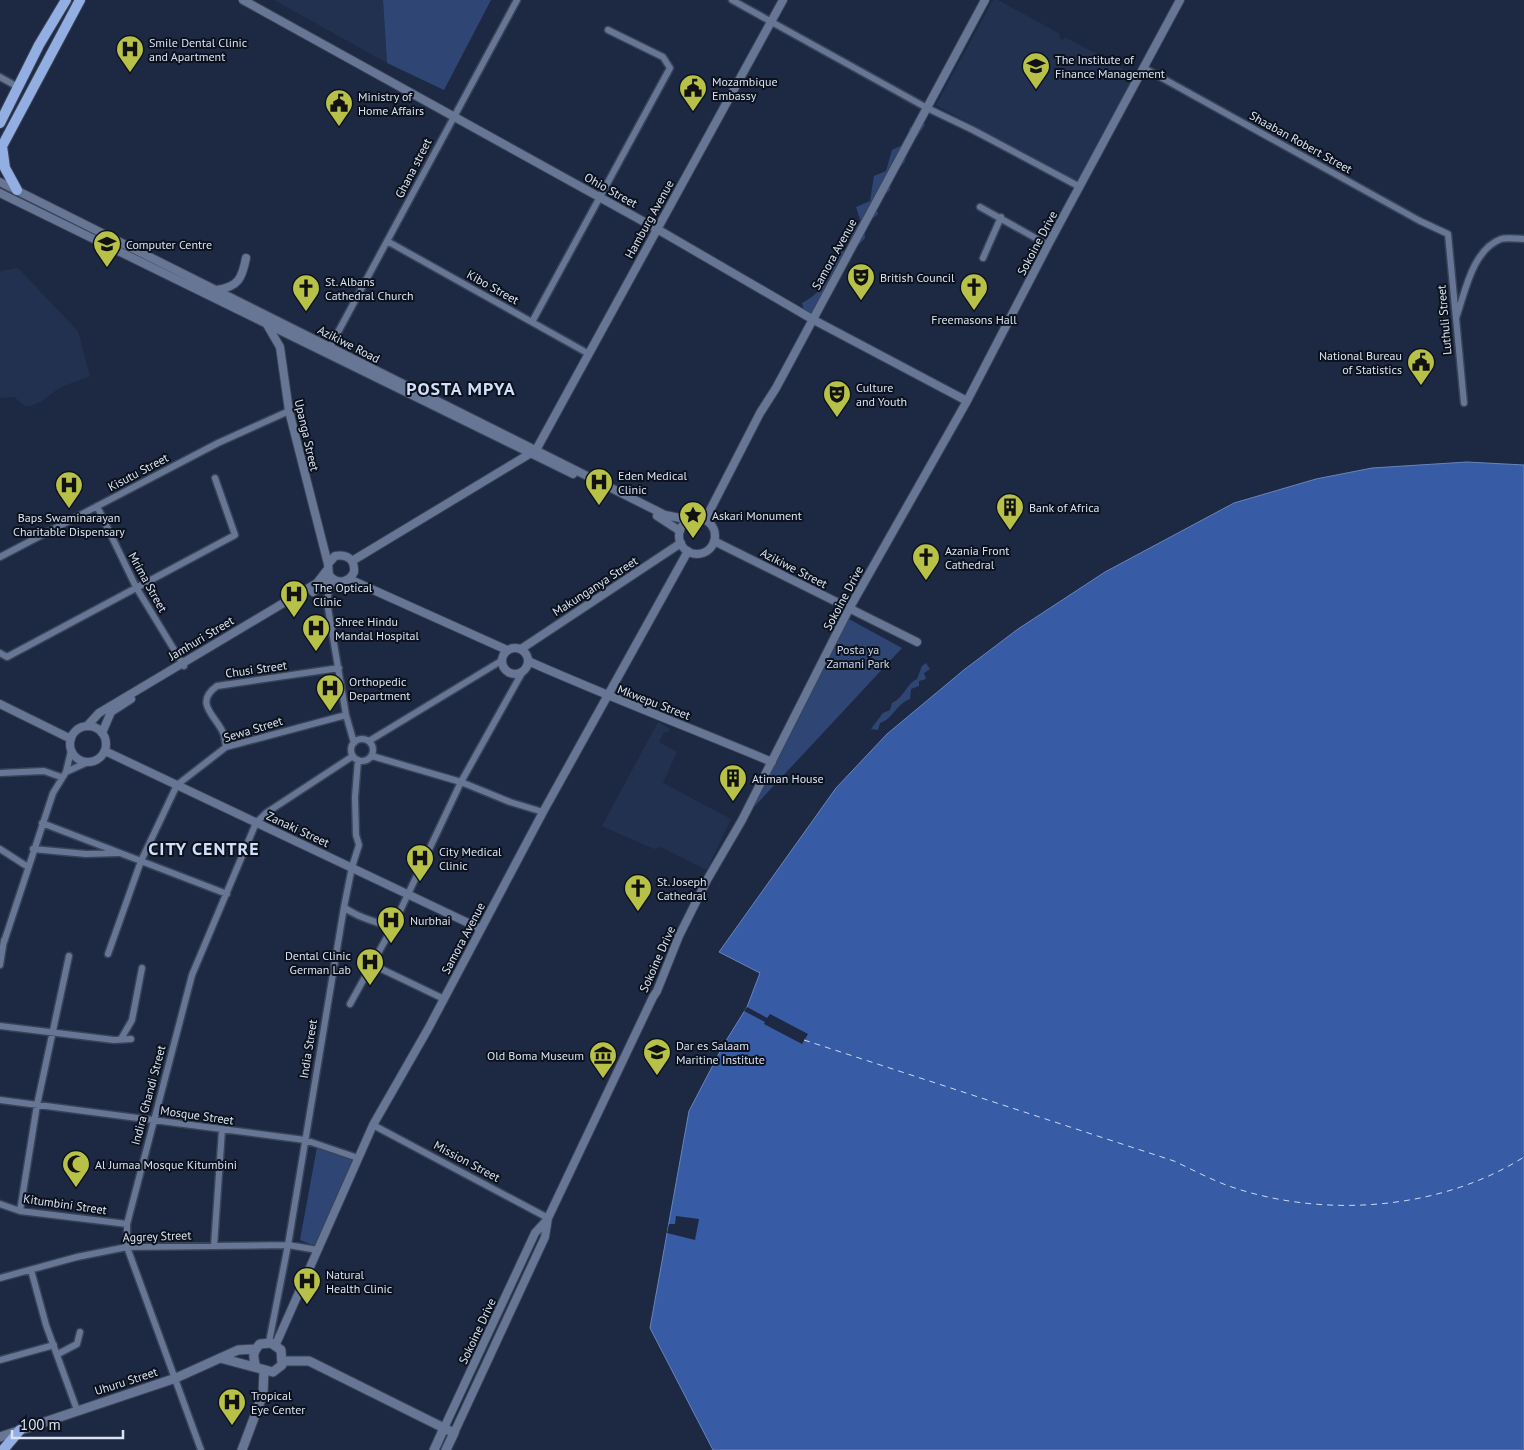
<svg xmlns="http://www.w3.org/2000/svg" width="1524" height="1450" font-family="'PT Sans',sans-serif">
<style>
.built{fill:#223150}
.green{fill:#2f4674}
.water{fill:#385ba6;stroke:#6884bd}
.pier{fill:#1d2942}
.lines{fill:none;stroke-linecap:round;stroke-linejoin:round}
.ferry{stroke:#cfdaf0;stroke-width:1;stroke-dasharray:6 5;stroke-linecap:butt}
.minor-casing{stroke:#394358;stroke-width:9}
.tertiary-casing{stroke:#394358;stroke-width:10}
.secondary-casing{stroke:#394358;stroke-width:11}
.trunk-casing{stroke:#394358;stroke-width:12}
.minor{stroke:#677694;stroke-width:6}
.tertiary{stroke:#677694;stroke-width:8}
.secondary{stroke:#677694;stroke-width:9}
.trunk{stroke:#93aee3;stroke-width:10}
.labels{text-anchor:middle;dominant-baseline:central;stroke-width:4;stroke-linejoin:round;paint-order:stroke}
.poi-label{font-size:12px;fill:#d9e2f2;stroke:#0c121d;text-anchor:start}
.street-label{font-size:12px;fill:#d9e2f2;stroke:#0c121d}
.park-label{font-size:12px;fill:#ced9ee;stroke:#0c121d}
.district-label{font-size:18px;font-weight:bold;letter-spacing:1px;fill:#d1dff9;stroke:#0c121d}
</style>
<rect width="100%" height="100%" fill="#1d2942"/>
<path class="built" d="M274 0H383L387 63Z
M993 0H998L1060 34 1059 38 1063 40 1065 37 1136 75 1078 182 936 105Z
M18 268 78 331 90 376 59 388 42 401 31 406H25L14 397 0 398V274L1 271Z
M658 722 670 729 667 733 664 732 659 742 677 752 663 783 731 819 707 870 661 847 654 849 602 826Z"/>
<path class="green" d="M383 0H491L444 90 387 63Z
M922 120 925 125 910 147 904 163 891 175 890 190 875 204 878 214 864 226 865 238 852 252 850 262 838 270 840 279 823 299 819 316 805 314 802 303C822 292 833 278 836 254L850 248 848 230 861 222 856 207 870 201 874 176 886 171 892 150 909 142V128Z
M847 618 902 648 753 808Z
M926 663 930 669 924 673 926 679 919 681V686L911 689 910 699C897 703 893 719 880 723L878 730 871 729 883 713 890 710 892 703C904 698 906 684 917 679L922 666Z
M317 1147 353 1159 315 1246 300 1240Z"/>
<path class="water" d="M1467 462 1524 465V1450H713L650 1328 689 1111 724 1044 747 1007 760 973 719 952 836 788 887 734 965 669 1018 629 1105 572 1234 503 1316 479 1372 468Z"/>
<path class="pier" d="M747 1007 767 1018 770 1014 808 1034 802 1044 764 1024 765 1022 744 1011Z
M676 1216 699 1219 695 1240 667 1233 669 1224H675Z"/>
<g class="lines">
<path class="ferry" d="M804 1040 1174 1161C1191 1169 1208 1178 1226 1185 1320 1219 1439 1211 1524 1157"/>
<g class="minor-casing">
<path id="minor" d="M732 0 927 108 973 130 1080 187
M1144 68 1420 221 1448 234 1464 403
M0 77 18 87
M980 207 1048 245
M387 241 589 354
M983 258 1001 217
M1456 318C1465 293 1472 250 1501 239 1507 237 1517 239 1524 239
M532 322 670 68 663 57 608 30
M330 347 517 0
M97 506 136 587 184 666
M0 557 218 443 289 411
M335 581 329 590 327 602 346 715 354 743
M0 653 7 657 235 535 215 478
M351 750a11 11 0 1 1 22 0a11 11 0 1 1-22 0Z
M369 741 501 661
M226 747C225 743 225 738 224 735 218 717 192 704 217 686L339 668
M372 756 461 782 510 802 543 812
M66 772 88 762
M0 773 44 771 61 777
M42 823 227 894
M0 849 28 867
M33 849 86 854 119 853
M344 907C357 918 376 921 392 928
M4 942 53 793 66 772 71 751
M108 954 141 861 177 785 226 747 346 715
M371 964 444 999
M0 965 4 940
M350 1004 392 928 461 782 523 671
M0 1026 114 1040 131 1039
M121 1039 132 1020 142 968
M0 1100 305 1140 358 1158
M373 1125 548 1218
M0 1204 20 1211 127 1224
M20 1211 37 1105 69 956
M214 1246 222 1130
M31 1270 46 1325 77 1410
M0 1278 77 1257 127 1247 288 1245 318 1250
M269 1342 288 1245 344 907 352 867 359 845 356 835 355 797 358 760
M58 1354 77 1344 80 1332
M0 1360 54 1345
M201 1450 127 1247V1224L192 975 256 823 266 813 353 756"/>
</g>
<g class="tertiary-casing">
<path id="tertiary" d="M243 0 657 229 812 319 967 401
M0 182 665 515 690 520
M0 193 573 474
M216 290C238 287 242 279 246 258
M266 323 280 347 289 411 328 564 329 575C337 585 349 583 354 572 355 559 347 554 335 556L328 564
M657 516 680 531
M679 536a18 18 0 1 1 36 0a18 18 0 1 1-36 0Z
M705 520 760 413 776 388 985 0
M714 541 917 642
M352 561 536 450 783 0
M349 579 507 650
M313 592 332 579
M502 661a13 13 0 1 1 26 0a13 13 0 1 1-26 0Z
M521 649 681 543
M528 661C609 697 691 728 772 762
M0 704 71 739
M70 744a18 18 0 1 1 36 0a18 18 0 1 1-36 0Z
M87 726 99 713 317 583 327 570
M102 733 111 712 131 699
M105 751 481 929
M276 1344 373 1125 428 1029 543 812 688 551
M444 1428 535 1233 547 1220
M454 1433 545 1237 548 1218 653 997 657 991 679 936 707 880 742 820 849 609 967 401 1048 245 1180 0"/>
</g>
<g class="secondary-casing">
<path id="secondary" d="M220 1358 273 1372 282 1365 281 1350 271 1343 260 1344C252 1352 253 1357 256 1367
M284 1361H309L454 1433 446 1450
M0 1437 176 1378 238 1350 255 1349
M242 1450 263 1394 264 1370
M434 1450 444 1428"/>
</g>
<g class="trunk-casing">
<path id="trunk" d="M0 123 39 45 66 0
M2 146 5 168 17 190
M0 150 80 0
M3 1450 20 1430"/>
</g>
<use href="#minor" class="minor"/>
<use href="#tertiary" class="tertiary"/>
<use href="#secondary" class="secondary"/>
<use href="#trunk" class="trunk"/>
</g>
<defs>
<g id="hospital-pin" transform="scale(1.4375)"><path d="M0 17L-7.5 6A9.5 9.5 0 1 1 7.5 6Z" fill="#b7c147" stroke="#0c121d"/><path d="M-5-5h3v3.5h4V-5h3V5h-3V1.5h-4V5h-3Z" fill="#111"/></g>
<g id="university-pin" transform="scale(1.4375)"><path d="M0 17L-7.5 6A9.5 9.5 0 1 1 7.5 6Z" fill="#b7c147" stroke="#0c121d"/><path d="M0-5L7-2L0 1L-7-2ZM-4 1L0 2.5L4 1V4Q0 6-4 4Z" fill="#111"/></g>
<g id="civic-pin" transform="scale(1.4375)"><path d="M0 17L-7.5 6A9.5 9.5 0 1 1 7.5 6Z" fill="#b7c147" stroke="#0c121d"/><path d="M-.6-6.5H3V-4.5H.6V-3L4-1V1h2V6H-6V1h2V-1L-.6-3ZM-1.2 2.5V6h2.4V2.5Z" fill="#111"/></g>
<g id="theatre-pin" transform="scale(1.4375)"><path d="M0 17L-7.5 6A9.5 9.5 0 1 1 7.5 6Z" fill="#b7c147" stroke="#0c121d"/><path d="M-5-5.5Q0-4 5-5.5V0Q5 5 0 6Q-5 5-5 0ZM-3.3-2.5H-1v1.5H-3.3ZM1-2.5H3.3v1.5H1ZM-2.8 1Q0 5.5 2.8 1Z" fill="#111"/></g>
<g id="church-pin" transform="scale(1.4375)"><path d="M0 17L-7.5 6A9.5 9.5 0 1 1 7.5 6Z" fill="#b7c147" stroke="#0c121d"/><path d="M-1.2-6h2.4v3.5h3.3v2.4h-3.3V6h-2.4V-.1h-3.3v-2.4h3.3Z" fill="#111"/></g>
<g id="building-pin" transform="scale(1.4375)"><path d="M0 17L-7.5 6A9.5 9.5 0 1 1 7.5 6Z" fill="#b7c147" stroke="#0c121d"/><path d="M-4-6H4V6H1V3H-1V6H-4ZM-2.5-4.3h1.7v1.8h-1.7ZM.8-4.3h1.7v1.8H.8ZM-2.5-1h1.7V.8h-1.7ZM.8-1h1.7V.8H.8Z" fill="#111"/></g>
<g id="sight-pin" transform="scale(1.4375)"><path d="M0 17L-7.5 6A9.5 9.5 0 1 1 7.5 6Z" fill="#b7c147" stroke="#0c121d"/><path d="M0-6L1.8-2.2L6-1.7L2.9 1.2L3.7 5.4L0 3.3L-3.7 5.4L-2.9 1.2L-6-1.7L-1.8-2.2Z" fill="#111"/></g>
<g id="museum-pin" transform="scale(1.4375)"><path d="M0 17L-7.5 6A9.5 9.5 0 1 1 7.5 6Z" fill="#b7c147" stroke="#0c121d"/><path d="M0-6L6-3V-2H-6V-3ZM-5-1h2V3h-2ZM-1-1h2V3h-2ZM3-1h2V3H3ZM-6 4H6V6H-6Z" fill="#111"/></g>
<g id="mosque-pin" transform="scale(1.4375)"><path d="M0 17L-7.5 6A9.5 9.5 0 1 1 7.5 6Z" fill="#b7c147" stroke="#0c121d"/><path d="M3.5-4.9A6 6 0 1 0 3.5 4.9A5 5 0 1 1 3.5-4.9Z" fill="#111"/></g>
</defs>
<g fill-rule="evenodd">
<use href="#hospital-pin" x="130" y="49"/>
<use href="#university-pin" x="1036" y="66"/>
<use href="#civic-pin" x="693" y="88"/>
<use href="#civic-pin" x="339" y="103"/>
<use href="#university-pin" x="107" y="244"/>
<use href="#theatre-pin" x="861" y="277"/>
<use href="#church-pin" x="974" y="287"/>
<use href="#church-pin" x="306" y="288"/>
<use href="#civic-pin" x="1421" y="362"/>
<use href="#theatre-pin" x="837" y="394"/>
<use href="#hospital-pin" x="599" y="482"/>
<use href="#hospital-pin" x="69" y="485"/>
<use href="#building-pin" x="1010" y="507"/>
<use href="#sight-pin" x="693" y="515"/>
<use href="#church-pin" x="926" y="557"/>
<use href="#hospital-pin" x="294" y="594"/>
<use href="#hospital-pin" x="316" y="628"/>
<use href="#hospital-pin" x="330" y="688"/>
<use href="#building-pin" x="733" y="778"/>
<use href="#hospital-pin" x="420" y="858"/>
<use href="#church-pin" x="638" y="888"/>
<use href="#hospital-pin" x="391" y="920"/>
<use href="#hospital-pin" x="370" y="962"/>
<use href="#university-pin" x="657" y="1052"/>
<use href="#museum-pin" x="603" y="1055"/>
<use href="#mosque-pin" x="76" y="1164"/>
<use href="#hospital-pin" x="307" y="1281"/>
<use href="#hospital-pin" x="232" y="1402"/>
</g>
<g class="labels">
<g class="poi-label">
<text x="149" y="42">Smile Dental Clinic<tspan x="149" dy="14">and Apartment</tspan></text>
<text x="1055" y="59">The Institute of<tspan x="1055" dy="14">Finance Management</tspan></text>
<text x="712" y="81">Mozambique<tspan x="712" dy="14">Embassy</tspan></text>
<text x="358" y="96">Ministry of<tspan x="358" dy="14">Home Affairs</tspan></text>
<text x="126" y="244">Computer Centre</text>
<text x="880" y="277">British Council</text>
<text x="325" y="281">St. Albans<tspan x="325" dy="14">Cathedral Church</tspan></text>
<text x="974" y="319" text-anchor="middle">Freemasons Hall</text>
<text x="1402" y="355" text-anchor="end">National Bureau<tspan x="1402" dy="14">of Statistics</tspan></text>
<text x="856" y="387">Culture<tspan x="856" dy="14">and Youth</tspan></text>
<text x="618" y="475">Eden Medical<tspan x="618" dy="14">Clinic</tspan></text>
<text x="1029" y="507">Bank of Africa</text>
<text x="712" y="515">Askari Monument</text>
<text x="69" y="517" text-anchor="middle">Baps Swaminarayan<tspan x="69" dy="14">Charitable Dispensary</tspan></text>
<text x="945" y="550">Azania Front<tspan x="945" dy="14">Cathedral</tspan></text>
<text x="313" y="587">The Optical<tspan x="313" dy="14">Clinic</tspan></text>
<text x="335" y="621">Shree Hindu<tspan x="335" dy="14">Mandal Hospital</tspan></text>
<text x="349" y="681">Orthopedic<tspan x="349" dy="14">Department</tspan></text>
<text x="752" y="778">Atiman House</text>
<text x="439" y="851">City Medical<tspan x="439" dy="14">Clinic</tspan></text>
<text x="657" y="881">St. Joseph<tspan x="657" dy="14">Cathedral</tspan></text>
<text x="410" y="920">Nurbhai</text>
<text x="351" y="955" text-anchor="end">Dental Clinic<tspan x="351" dy="14">German Lab</tspan></text>
<text x="676" y="1045">Dar es Salaam<tspan x="676" dy="14">Maritine Institute</tspan></text>
<text x="584" y="1055" text-anchor="end">Old Boma Museum</text>
<text x="95" y="1164">Al Jumaa Mosque Kitumbini</text>
<text x="326" y="1274">Natural<tspan x="326" dy="14">Health Clinic</tspan></text>
<text x="251" y="1395">Tropical<tspan x="251" dy="14">Eye Center</tspan></text>
</g>
<g class="street-label">
<text transform="translate(1301 142) rotate(29)">Shaaban Robert Street</text>
<text transform="translate(413 168) rotate(-63)">Ghana street</text>
<text transform="translate(611 190) rotate(29)">Ohio Street</text>
<text transform="translate(649 219) rotate(-61)">Hamburg Avenue</text>
<text transform="translate(1037 243) rotate(-62)">Sokoine Drive</text>
<text transform="translate(834 254) rotate(-61)">Samora Avenue</text>
<text transform="translate(493 287) rotate(29)">Kibo Street</text>
<text transform="translate(1444 320) rotate(-95)">Luthuli Street</text>
<text transform="translate(349 344) rotate(27)">Azikiwe Road</text>
<text transform="translate(307 435) rotate(77)">Upanga Street</text>
<text transform="translate(138 472) rotate(-28)">Kisutu Street</text>
<text transform="translate(794 568) rotate(27)">Azikiwe Street</text>
<text transform="translate(148 582) rotate(61)">Mrima Street</text>
<text transform="translate(595 586) rotate(-33)">Makunganya Street</text>
<text transform="translate(843 598) rotate(-62)">Sokoine Drive</text>
<text transform="translate(201 638) rotate(-31)">Jamhuri Street</text>
<text transform="translate(256 669) rotate(-8)">Chusi Street</text>
<text transform="translate(654 702) rotate(21)">Mkwepu Street</text>
<text transform="translate(253 729) rotate(-17)">Sewa Street</text>
<text transform="translate(298 829) rotate(25)">Zanaki Street</text>
<text transform="translate(463 938) rotate(-62)">Samora Avenue</text>
<text transform="translate(657 959) rotate(-66)">Sokoine Drive</text>
<text transform="translate(308 1049) rotate(-81)">India Street</text>
<text transform="translate(148 1095) rotate(-75)">Indira Ghandi Street</text>
<text transform="translate(197 1115) rotate(8)">Mosque Street</text>
<text transform="translate(467 1161) rotate(28)">Mission Street</text>
<text transform="translate(65 1204) rotate(8)">Kitumbini Street</text>
<text transform="translate(157 1236) rotate(-2)">Aggrey Street</text>
<text transform="translate(477 1331) rotate(-65)">Sokoine Drive</text>
<text transform="translate(126 1381) rotate(-18)">Uhuru Street</text>
</g>
<g class="park-label">
<text x="858" y="649">Posta ya<tspan x="858" dy="14">Zamani Park</tspan></text>
</g>
<g class="district-label">
<text x="461" y="388">POSTA MPYA</text>
<text x="204" y="848">CITY CENTRE</text>
</g>
</g>
<path d="M12 1430v8h111v-8" fill="none" stroke="#d9e2f2" stroke-width="2.5"/>
<text x="20" y="1430" font-size="15" fill="#d9e2f2" stroke="#0c121d" stroke-width="4" paint-order="stroke">100 m</text>
</svg>
